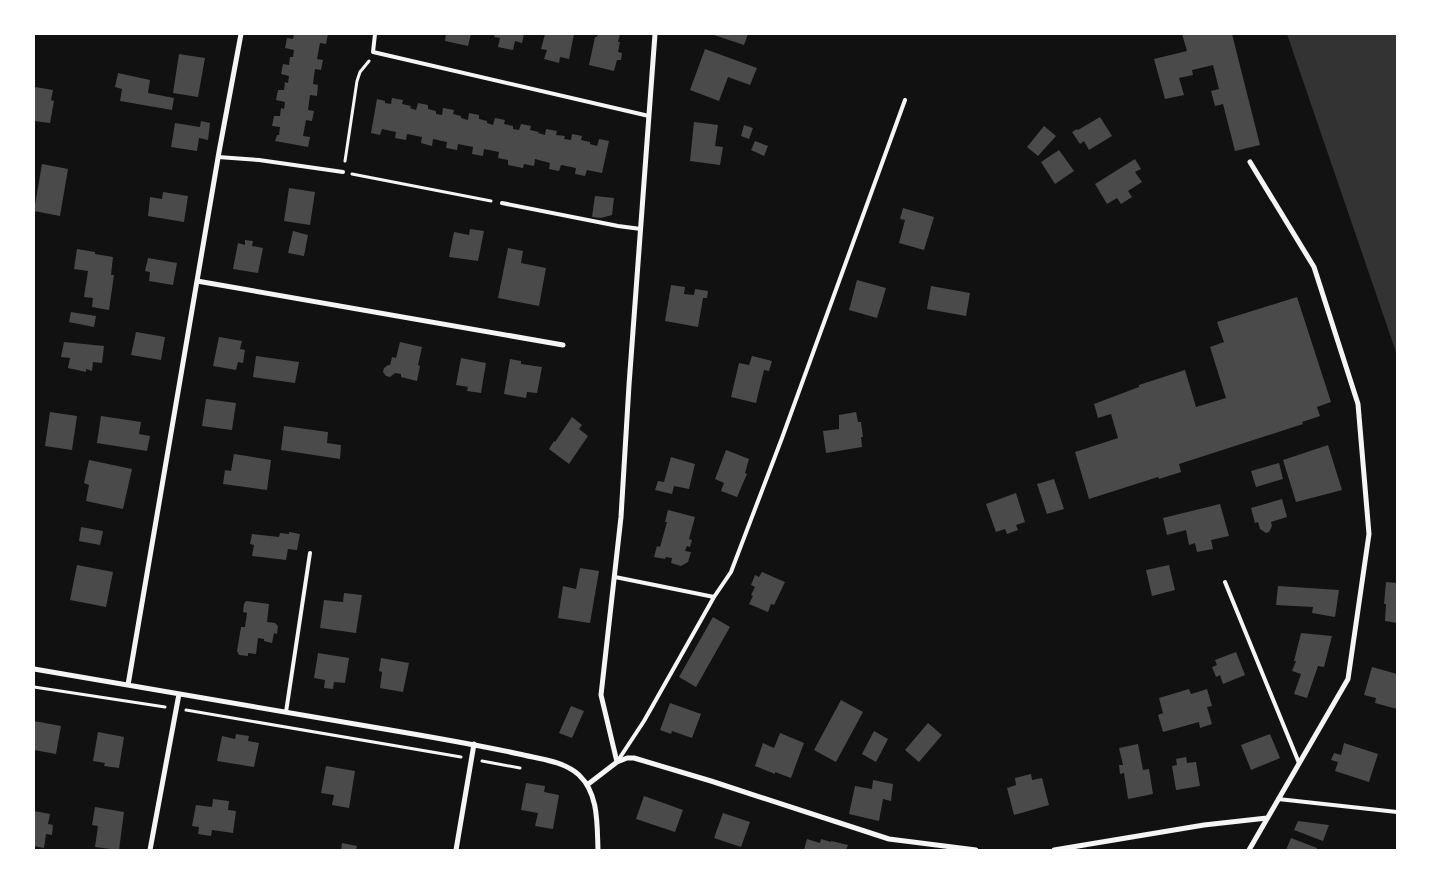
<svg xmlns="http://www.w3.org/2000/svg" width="1431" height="884" font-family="Signika,sans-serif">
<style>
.water{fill:#333}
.building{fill:#4a4a4a}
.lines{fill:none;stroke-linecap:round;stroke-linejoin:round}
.path{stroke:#f5f5f5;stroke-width:3}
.service{stroke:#f5f5f5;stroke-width:4}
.minor{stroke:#f5f5f5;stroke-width:5}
</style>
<rect width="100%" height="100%" fill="#111"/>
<path class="water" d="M1287 34H1397V355Z"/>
<path class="building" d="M294 34H328L326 44 320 43 317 59 323 60 321 70 315 69 313 84 318 85 317 96 310 95 308 110 314 111 312 121 306 120 303 136 310 137 308 147 275 141 277 135H279L280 127 272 126 274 116H280L281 108 284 109 285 102 276 100 278 90H284L285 82 288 83 289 76 281 74 283 64 289 65 290 57H293L294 50 285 48 287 38 293 39Z
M446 34H471L468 46 445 41Z
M495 34H524L522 43 515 41 513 50 498 47 500 38 494 37Z
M545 34H574L569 59 560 57 559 63 544 59 547 50 541 49Z
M598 34H620L618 42H620L618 52 622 53 621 60H617L614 71 589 65 595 37H597Z
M711 34H748L744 45Z
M1182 34H1232L1260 145 1235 151 1223 104 1215 106 1211 91 1219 89 1213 65 1192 70 1193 75 1179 78 1184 95 1165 99 1154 59 1187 51Z
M705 49 757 68 750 85 728 77 719 101 690 90Z
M179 54 205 58 198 97 173 93Z
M118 73 150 80 148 93 174 98 172 110 120 101 122 89 115 87Z
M35 87 53 90 51 100 54 101 50 123 34 121V96Z
M392 98 403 100 402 104 411 106 410 108 416 110 418 103 428 105V109L436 111V114L442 115 443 108 454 110 453 114 461 116V118L468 120 469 113 479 115V119L487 121V123L493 125 495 118 505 120 504 124 513 126V129L519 130 521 124 531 126 530 130 539 132 538 133 545 135 546 129 557 131 556 135 565 136 564 139 571 140 572 134 582 136 581 140 590 142V144L597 146 599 139 609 141 602 173 587 170 585 176 575 174 576 168 561 165 559 171 549 169 550 163 535 159 534 166 524 164 523 168 508 165V160L498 158 499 152 484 149 483 156 472 154 473 147 458 144 457 150 446 148 447 142 433 139 432 146 421 143 422 137 407 134 406 140 395 138 396 132 382 129 380 135 371 133 377 99 385 101V103L391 104Z
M1100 117 1112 136 1089 150 1084 141 1080 144 1072 132 1077 129 1078 130Z
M201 121 210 123 208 140 199 138 197 151 171 147 175 123 200 127Z
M694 122 718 125 715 146 723 147 720 165 690 161Z
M744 125 753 128 749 139 741 136Z
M1044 126 1056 136 1038 156 1027 147Z
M755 141 768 146 764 156 751 150Z
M1059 150 1074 171 1055 184 1041 162Z
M1135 159 1141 169 1135 172 1142 182 1128 191 1132 197 1121 204 1117 198 1107 204 1095 184Z
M42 164 68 169 60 216 34 211Z
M289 188 315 192 310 225 284 221Z
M163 192 188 196 184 222 148 216 150 197 162 199Z
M595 196 614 198 612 215 601 218 592 217Z
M903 208 934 217 924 250 899 243 905 220 900 219Z
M470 229 484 231 478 261 449 257 454 232 469 235Z
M293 231 308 235 304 256 288 253Z
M245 240 253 241 252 246 263 248 258 273 233 269 238 243 245 245Z
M508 248 523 251 521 263 546 268 539 306 498 298Z
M77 249 95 252V254L113 257 111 275H114L109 310 92 307 93 298 84 297 88 271 74 269Z
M148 258 177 263 173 285 149 281 150 272 145 271Z
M857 280 886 288 877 318 849 310Z
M671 285 685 287 684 294 694 295 695 289 708 291 707 298H703L698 327 665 321Z
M931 286 970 293 966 316 927 309Z
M1297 297 1331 402 1317 407 1320 416 1302 422 1303 424 1179 464 1181 472 1159 479 1158 477 1089 499 1075 452 1118 438 1111 414 1098 418 1094 404 1139 387V385L1185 370 1196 407 1226 398 1210 347 1224 342 1217 322Z
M71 312 96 316 94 327 69 322Z
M136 332 165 337 161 360 131 355Z
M219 337 242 341 240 349 245 350 243 363 238 362 236 370 213 366Z
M64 342 104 346 102 363 93 362 92 371 86 369V372L68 368 70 358 61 357Z
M400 342 422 347 418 365 420 366 417 381 401 377V374L395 373 390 377 386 376 383 372 384 368 388 365H390L392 357 396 358Z
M256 356 299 362 295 383 253 377Z
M752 356 772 361 769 371 764 370 756 403 731 397 739 363 749 365Z
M461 358 486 363 481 393 467 391 468 387 456 385Z
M510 359 521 361V364L542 367 537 393 527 392 526 398 504 394Z
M206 399 236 403 232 430 202 426Z
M50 412 77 416 72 450 45 446Z
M856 412 858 422H861L863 437H861L862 447 826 453 823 431 839 429V415Z
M101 416 141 422 139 434 150 436 147 451 97 443Z
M572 417 582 425 579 429 588 436 569 464 549 449 554 441 555 442Z
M284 426 328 432 327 443 341 445 340 459 281 450Z
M1328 445 1342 490 1296 502 1283 460Z
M726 450 749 459 745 473 747 474 737 497 721 491 724 483 715 479Z
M234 454 271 460 267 490 223 484 225 470 231 471Z
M671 457 695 464 689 489 674 486 672 494 655 490 658 481 664 482Z
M89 460 132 469 123 509 86 501 89 485 84 483Z
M1279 463 1283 479 1256 487 1251 471Z
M1054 479 1064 509 1047 514 1037 484Z
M1016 493 1025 522 1016 525 1018 530 1007 534 1005 529 996 532 986 504Z
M1282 499 1287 517 1271 522 1272 526 1269 532 1266 533 1260 529 1258 522 1255 523 1251 508Z
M1220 504 1229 536 1211 540 1213 549 1197 552 1195 543 1189 545 1186 530 1167 535 1163 518Z
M668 510 695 517 689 539 692 540 690 547 687 546 685 551 691 552 688 562 681 566 671 563 672 558 666 557 665 559 654 557 657 546 660 547 667 522H665Z
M81 527 103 531 100 545 79 541Z
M289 532 300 534 297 550 288 549 286 560 252 556 254 545 250 544 252 534 279 537 280 533 289 534Z
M77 565 113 572 106 607 70 600Z
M1169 565 1175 590 1152 596 1146 570Z
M580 568 599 571 590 623 558 618 563 586 576 589Z
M762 572 785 582 774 605 771 604 768 612 749 604 753 596 751 595 755 587 751 585 755 575 759 577Z
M1386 582 1397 583V623L1385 621 1386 604H1384Z
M1278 586 1339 590 1335 617 1312 613 1313 607 1276 605Z
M344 593 362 595 356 633 320 628 324 600 343 602Z
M246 601 269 604 267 622 275 623 278 626 277 634 274 633 272 643 264 641V639L258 638 256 654 248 653V656L239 655 237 651 241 627H245L247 613 243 612 244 604Z
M713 617 730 627 696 687 679 677Z
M1301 633 1332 636 1324 667 1318 666 1307 698 1294 694 1301 674 1292 671 1296 661H1294Z
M1236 652 1245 675 1223 684 1220 675 1216 677 1212 667 1217 665 1215 660Z
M318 653 349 658 345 683 334 682 333 689 324 688 325 680 314 678Z
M381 658 409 663 403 692 380 688 382 672 379 671Z
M1372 667 1397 674V709L1375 703 1376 698 1364 695Z
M1189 689 1191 694 1207 689 1212 706 1207 707 1212 724 1200 728 1199 722 1163 732 1158 715 1163 713 1159 698Z
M841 700 863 712 836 762 814 750Z
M670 703 701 714 692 738 672 731 671 734 660 730Z
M571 706 584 711 572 738 559 733Z
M34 721 61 726 56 754 34 750Z
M928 723 942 735 919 762 905 750Z
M874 731 888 739 876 762 862 754Z
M98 732 124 737 119 768 104 766 105 763 93 761Z
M780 733 804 743 791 778 775 772V774L755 766 763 743 774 748Z
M236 734 249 736 248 741 259 743 254 767 217 761 222 736 235 739Z
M1270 734 1280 758 1251 770 1241 745Z
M1344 743 1378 754 1369 782 1335 771 1338 762 1331 760 1334 753 1341 755Z
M1138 744 1143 770 1149 769 1153 794 1128 799 1124 773 1120 774 1119 765H1123L1119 748Z
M1186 757 1187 763 1196 762 1200 786 1176 790 1172 766 1177 765 1176 759Z
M326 766 355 771 349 808 332 805 334 795 321 793Z
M1031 774 1032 780 1042 778 1049 805 1014 815 1007 788 1016 785 1015 778Z
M873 780 893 784 891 801 883 799 879 821 849 814 855 786 872 789Z
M526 783 545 786 544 792 559 795 553 829 535 826 538 813 521 810Z
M644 796 683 810 675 832 636 819Z
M213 799 229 801 228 810 236 811 233 833 212 830 211 836 198 834 199 827 192 826 196 805 212 807Z
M95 807 124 812 119 850 95 847 98 826 92 825Z
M34 811 50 814 48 824 53 825 52 835 46 834 44 848 34 846Z
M723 813 750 822 741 847 714 838Z
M1298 821 1329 825 1323 841 1294 830Z
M1291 838 1317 848V850H1286Z
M807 839 820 843 821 839 831 842V841L848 845 846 850H804Z
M342 843 357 846 356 850H341Z"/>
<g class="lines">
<path class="path" d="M345 161 357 81 360 72 369 61
M352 174 491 201
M34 687 165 707
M186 710 461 757
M482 761 520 768"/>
<path class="service" d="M375 34 373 52 649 116
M218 157 259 160 343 172
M502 203 618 226 641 229
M615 577 714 597
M1225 582 1299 763
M286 712 310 553
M617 762 644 721 714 597 731 572 782 438 905 100
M1278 799 1397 812"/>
<path class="minor" d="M197 281 563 345
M34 669C154 690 275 710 396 731 437 738 478 745 519 754 539 759 564 761 579 775 599 794 597 825 598 850
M128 685 219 152 241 34
M617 762 627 758H634L711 781 889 839 976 850
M587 785 617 762 601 695 621 517 629 385 655 34
M150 850 179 694
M456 850 474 744
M1054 850 1204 825 1267 818
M1249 850 1348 679 1369 534 1358 404 1314 267 1250 162"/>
</g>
<rect width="1431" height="884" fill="none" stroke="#ffffff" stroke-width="70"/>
</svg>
